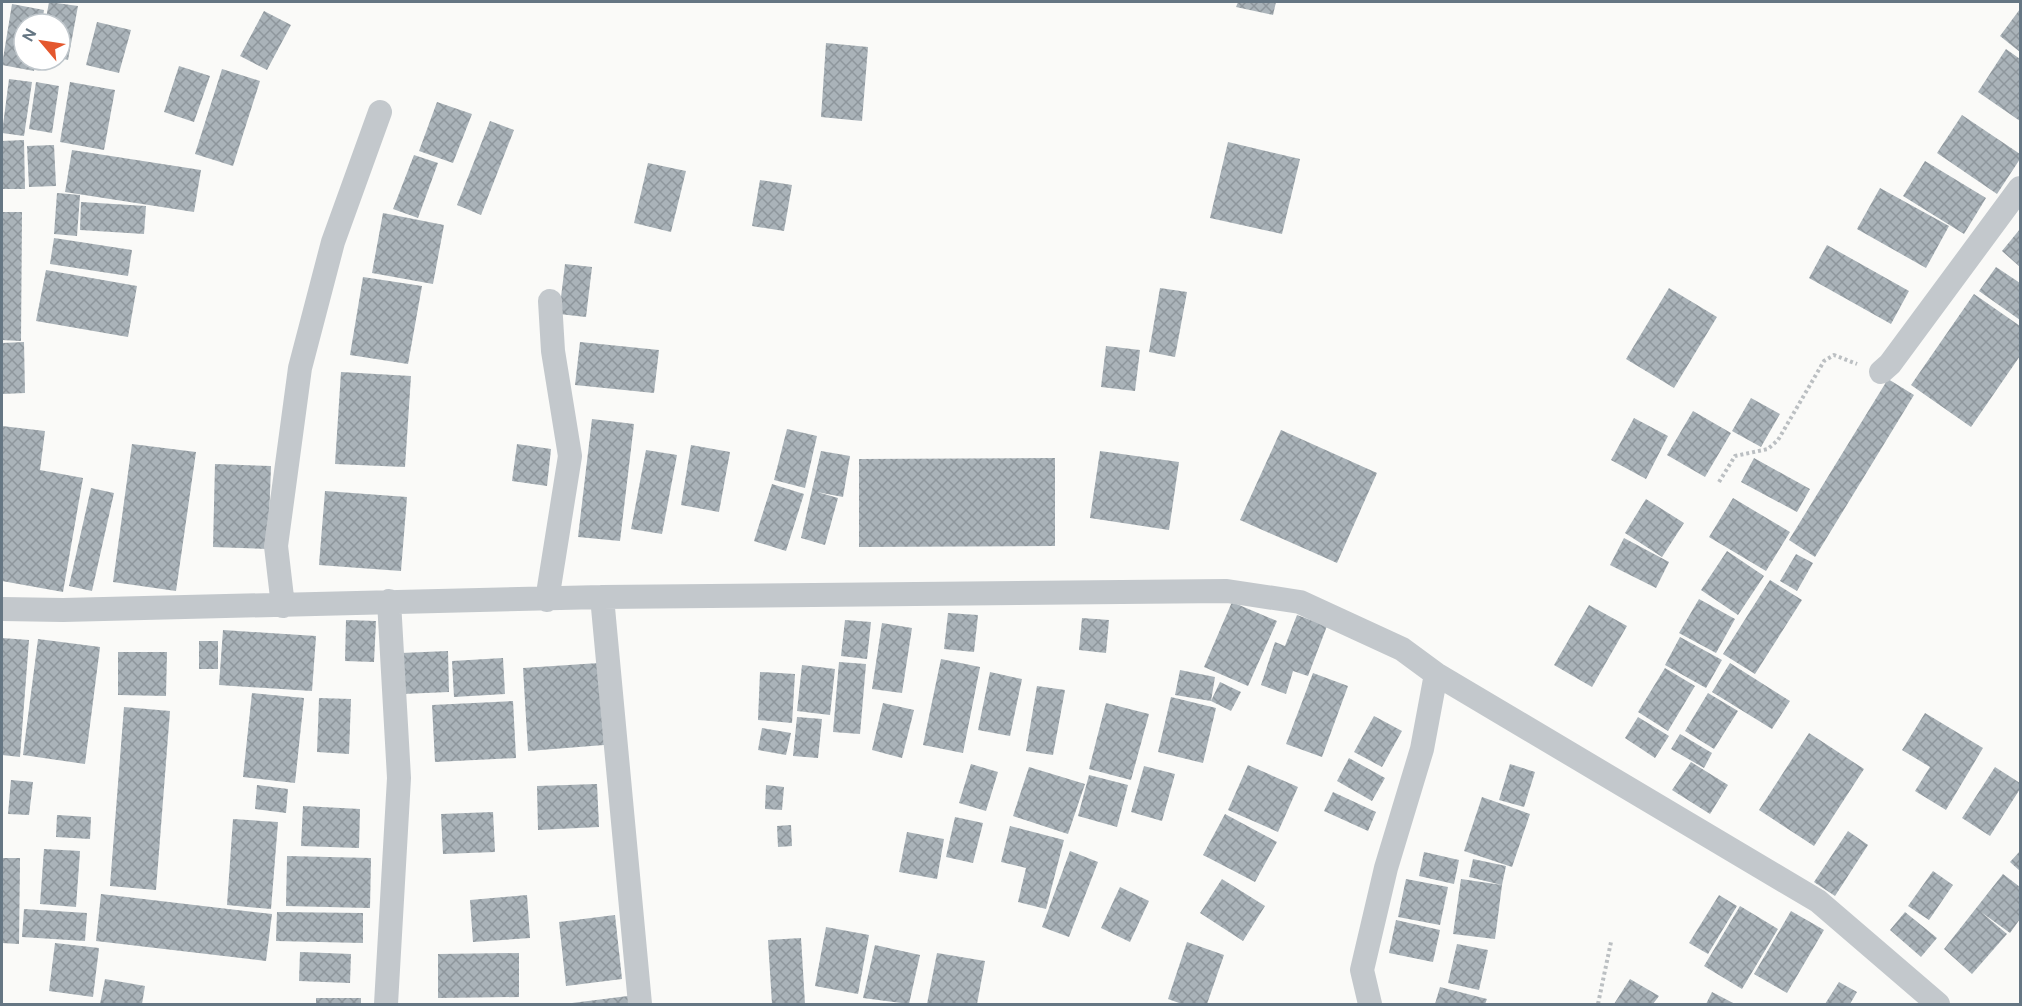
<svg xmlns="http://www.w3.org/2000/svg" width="2022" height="1006" font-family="'DM Sans',sans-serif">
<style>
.building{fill:url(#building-cross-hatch)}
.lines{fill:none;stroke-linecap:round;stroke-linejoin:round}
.path{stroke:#bbbfc2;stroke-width:4;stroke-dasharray:3 3;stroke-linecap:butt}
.minor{stroke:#c3c8cc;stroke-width:24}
</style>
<defs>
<pattern id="building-cross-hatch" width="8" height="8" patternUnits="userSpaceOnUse" patternTransform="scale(1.5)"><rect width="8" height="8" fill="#aab3b9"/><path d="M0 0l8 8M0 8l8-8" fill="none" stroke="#8e969c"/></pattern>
</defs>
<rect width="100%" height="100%" fill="#fafaf8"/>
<path class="building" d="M49 2 78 6 68 60 60 58V24H45Z
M1238 2H1276L1273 15 1236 7Z
M12 4 44 10 42 24H24V60H36L34 71 2 65Z
M2020 9V52L2000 36Z
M264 11 291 25 267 70 240 56Z
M97 22 131 30 119 73 86 65Z
M826 43 868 47 862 121 821 117Z
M2006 49 2020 59V121L1978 92Z
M179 66 210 76 194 122 164 112Z
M222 69 260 81 233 166 195 154Z
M9 79 32 82 24 136 2 133Z
M36 82 59 86 52 133 29 129Z
M70 82 115 90 104 150 60 142Z
M437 102 472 114 453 163 419 151Z
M1962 115 2020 154V159L1997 194 1937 153Z
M490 121 514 130 481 215 457 205Z
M24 140 25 189H2V141Z
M1228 142 1300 159 1282 234 1210 218Z
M54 145 56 186 29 187 27 146Z
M72 150 201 170 194 212 65 192Z
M414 155 438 163 418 218 393 209Z
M1925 161 1986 198 1964 234 1903 196Z
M648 163 686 171 671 232 634 223Z
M760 180 792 185 784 231 752 226Z
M1880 188 1949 226 1926 268 1857 229Z
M57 193 80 195 77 236 54 234Z
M81 202 146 206 144 234 80 230Z
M2 212H22L21 341 2 340Z
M383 213 444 225 433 284 372 273Z
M2020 229V267L2002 251Z
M54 238 132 250 128 276 50 264Z
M1827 245 1909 291 1891 324 1809 278Z
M565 264 592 267 586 317 559 314Z
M1996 267 2020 283V320L1979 291Z
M46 270 137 286 128 337 36 321Z
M363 277 422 286 408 364 350 355Z
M1160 288 1187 292 1175 357 1149 352Z
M1669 288 1717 317 1674 388 1626 359Z
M1974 294 2020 326V356L1971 427 1911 385Z
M24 342 25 393 2 394V343Z
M580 342 659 350 654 393 575 385Z
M1106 346 1140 350 1135 391 1101 387Z
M341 372 411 376 405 467 335 464Z
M1888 379 1914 395 1815 557 1789 540Z
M1751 398 1780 414 1761 447 1732 431Z
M1693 411 1731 433 1705 477 1667 455Z
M1634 418 1668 436 1646 479 1611 460Z
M592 419 634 424 620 541 578 537Z
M2 426 45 431 40 470 83 478 63 592 2 581Z
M787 429 817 436 805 488 774 480Z
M1281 430 1377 473 1337 563 1240 520Z
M132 444 196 452 176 591 113 582Z
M517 444 551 449 547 486 512 481Z
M691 445 730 452 719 512 681 505Z
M646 450 677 455 662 534 631 529Z
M821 451 850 456 843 497 817 492 838 498 825 545 801 538Z
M1100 451 1179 462 1169 530 1090 518Z
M1055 458V546L859 547V459Z
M1754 458 1810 489 1797 512 1741 482Z
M215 464 271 466 268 549 213 547Z
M772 484 804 494 786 551 754 541Z
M91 488 114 493 92 591 69 586Z
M325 491 407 497 401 571 319 565Z
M1733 498 1790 532 1766 571 1709 537Z
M1646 499 1684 523 1662 557 1625 533Z
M1624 538 1669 562 1656 588 1610 565Z
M1727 551 1764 576 1738 615 1701 590Z
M1796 554 1813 563 1797 591 1780 581Z
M1770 580 1802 600 1755 674 1723 654Z
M1699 599 1735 619 1716 653 1679 633Z
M1232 602 1277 621 1248 686 1204 667Z
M1589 605 1627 626 1592 687 1554 665Z
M948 613 978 615 974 652 944 649Z
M1297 615 1327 626 1308 676 1293 671 1286 694 1261 685 1275 642 1285 646Z
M1082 618 1109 620 1106 653 1079 650Z
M346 620 376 621 374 662 345 661Z
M845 620 871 622 867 659 841 656Z
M882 623 912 628 902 693 872 689Z
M223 630 316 636 312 691 219 685Z
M1680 637 1722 660 1706 688 1665 665Z
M2 638 29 640 20 757 2 755Z
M38 639 100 647 85 764 23 755Z
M199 641H218V669H199Z
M448 651 449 692 402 694 401 653Z
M118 652H167L166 696 118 695Z
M503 658 505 694 454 697 452 661Z
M941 659 980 667 963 753 923 745Z
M839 662 866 664 860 734 833 732Z
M599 663 604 745 528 751 523 668Z
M1730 663 1790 701 1772 729 1712 692Z
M802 665 835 669 830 715 797 711Z
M1665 668 1695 686 1668 731 1638 712Z
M1180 670 1215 677 1211 701 1175 695Z
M760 672 795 674 792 723 758 720Z
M990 672 1022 679 1010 736 978 730Z
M1313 673 1348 686 1322 757 1286 744Z
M1220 682 1241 692 1231 711 1211 701Z
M1037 686 1065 690 1053 755 1026 751Z
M252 693 304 698 295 783 243 777Z
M1708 693 1738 711 1714 749 1685 731Z
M1171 697 1216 708 1203 763 1158 752Z
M319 698 351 699 349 754 317 752Z
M513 701 516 758 435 762 432 705Z
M883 703 914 710 902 758 872 750Z
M1106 703 1149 714 1131 780 1089 769Z
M124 707 170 711 156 890 110 886Z
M1925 713 1983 748 1946 810 1915 791 1930 767 1902 750Z
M1374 716 1402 731 1382 767 1354 752Z
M797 717 822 719 818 758 793 756Z
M1638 717 1669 736 1655 758 1625 738Z
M762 728 791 733 786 755 758 750Z
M1809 733 1864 769 1814 846 1759 810Z
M1680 734 1712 753 1704 768 1671 749Z
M1349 758 1385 778 1372 801 1337 781Z
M1691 762 1728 785 1710 814 1672 790Z
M971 764 998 772 986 811 959 803Z
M1510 764 1535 772 1524 807 1499 800Z
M1248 765 1298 787 1278 832 1228 810Z
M1144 766 1175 774 1162 821 1131 812Z
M1029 767 1085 784 1068 834 1013 816Z
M1995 767 2020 783V789L1990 836 1962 818Z
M1089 775 1128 785 1117 827 1078 816Z
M11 780 33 782 29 815 8 814Z
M597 784 599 827 538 830 537 786Z
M257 785 288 789 286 813 255 809Z
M766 785 784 787 782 810 765 809Z
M1333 792 1376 812 1368 831 1324 811Z
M1482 797 1530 814 1512 867 1464 851Z
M303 806 360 809 359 848 301 846Z
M493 812 495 852 443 854 441 814Z
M1225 814 1277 842 1255 882 1203 855Z
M57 815 91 817 90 839 56 837Z
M955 817 983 823 973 863 946 857Z
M233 819 278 822 271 909 227 905Z
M791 825 792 846 778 847 777 826Z
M1010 826 1064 840 1046 909 1018 902 1026 868 1001 862Z
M1848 831 1868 845 1835 896 1814 882Z
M907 832 944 839 937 879 899 872Z
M44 849 80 851 76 907 40 904Z
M1070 851 1098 862 1069 937 1042 927Z
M2020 851V871L2010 862Z
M1424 852 1459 860 1454 884 1419 876Z
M287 856 371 858 370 908 286 906Z
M2 858H20L19 944 2 943Z
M1473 859 1506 866 1502 885 1469 877Z
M1933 871 1953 885 1929 920 1908 906Z
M2003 874 2020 887V919L2010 933 1981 912 2007 934 1972 974 1944 949Z
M1222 879 1265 906 1243 941 1200 913Z
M1406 879 1448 887 1440 925 1398 917Z
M1461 879 1502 885 1495 939 1453 934Z
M1120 887 1149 901 1130 942 1101 928Z
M101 894 272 914 266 961 96 941Z
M527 895 530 938 473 942 470 900Z
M1719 895 1737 906 1708 954 1689 943Z
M1740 906 1778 929 1742 989 1704 966Z
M24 909 87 913 85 941 22 937Z
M1791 911 1824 930 1787 993 1754 974Z
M277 912 363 913V943L276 941Z
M1905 912 1937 938 1921 957 1890 930Z
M615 915 622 979 566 986 559 922Z
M1396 920 1440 930 1433 962 1389 953Z
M826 927 869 935 858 994 815 986Z
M801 938 805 1004H772L768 940Z
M1187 942 1224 955 1207 1004H1182L1168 999Z
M55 943 99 948 93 997 49 991Z
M1457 944 1488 950 1479 990 1448 983Z
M875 945 920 955 909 1004 863 998Z
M300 952 351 954 350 983 299 981Z
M519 953V997L438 998V954Z
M937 953 985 961 977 1004H927Z
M105 979 145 986 142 1004H100Z
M1630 979 1659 996 1653 1004H1614Z
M1839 982 1857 992 1850 1004H1825Z
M1440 987 1487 999 1485 1004H1435Z
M1712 992 1735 1004H1706Z
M628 996 629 1004H572V1003Z
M316 998H361V1004H316Z"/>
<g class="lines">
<path class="path" d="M1719 482 1735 456 1768 449 1778 440 1824 361 1834 355 1857 364
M1598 1004 1611 942"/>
<path class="minor" d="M1881 372 1890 364 2020 188
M602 597 640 1004
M547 600 570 456 553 351 550 301
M283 606 276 546 300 368 333 242 380 112
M2 609 63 610 602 597 1227 591 1300 602 1402 649 1436 674 1818 901 1938 1004
M386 1004 399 778 389 601
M1370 1004 1362 970 1386 868 1422 749 1436 674"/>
</g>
<rect width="2022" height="1006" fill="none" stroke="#657683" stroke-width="6"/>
<g transform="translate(42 42) rotate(299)"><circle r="28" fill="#ffffff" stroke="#c1c8cd" stroke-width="1.5"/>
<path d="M0-4.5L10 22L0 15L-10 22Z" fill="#e4572e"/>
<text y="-9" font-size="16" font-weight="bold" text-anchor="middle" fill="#657683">N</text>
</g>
</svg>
